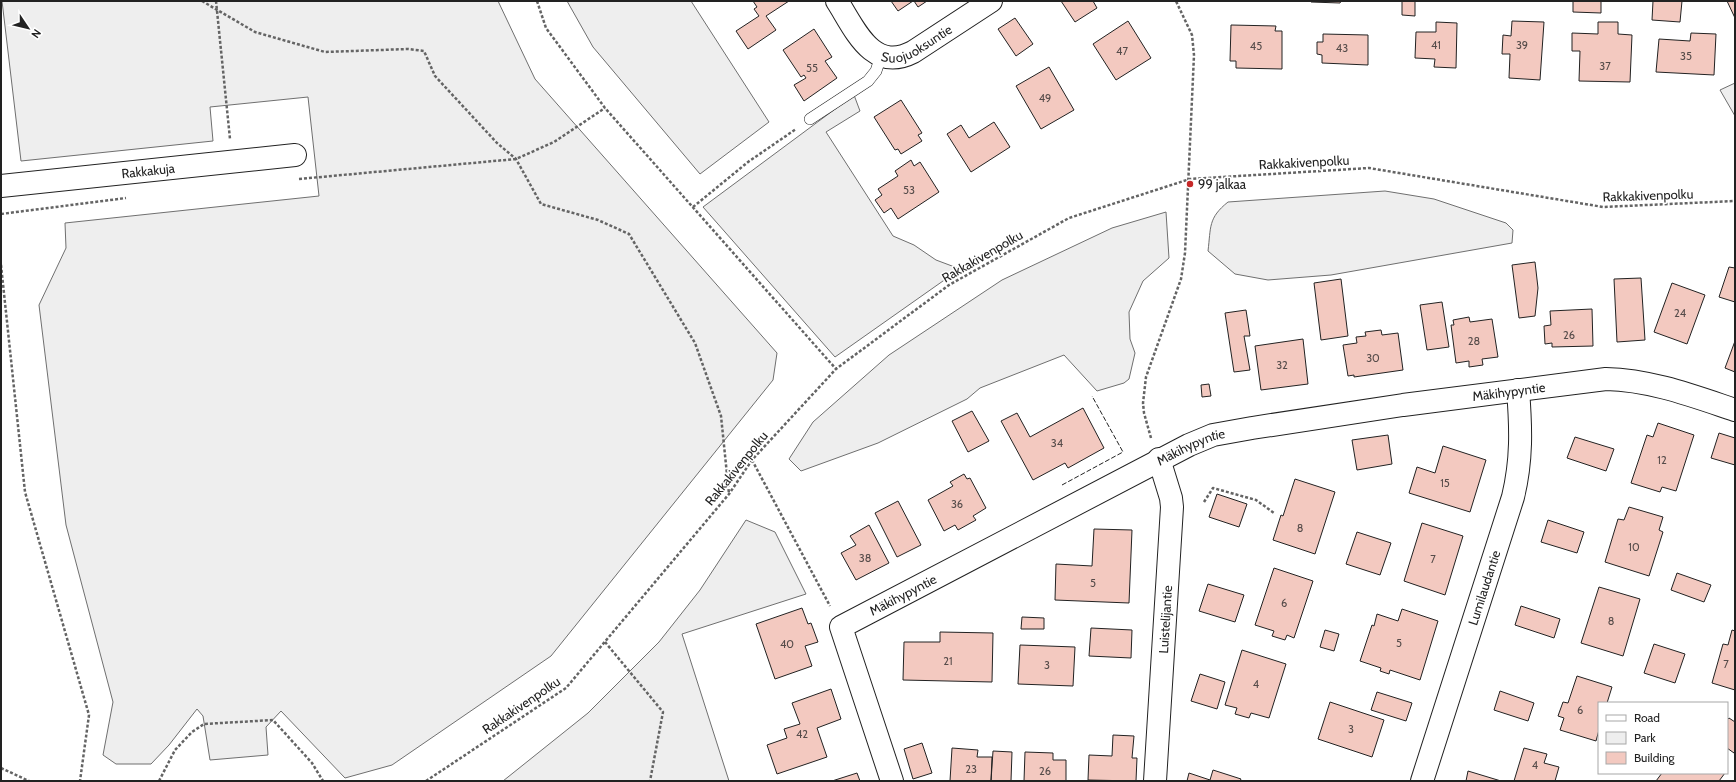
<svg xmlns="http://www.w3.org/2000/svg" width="1736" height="782" font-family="Cabin,sans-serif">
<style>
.green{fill:#eee;stroke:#6f6f6f}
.building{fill:#f3c9c0;stroke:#222}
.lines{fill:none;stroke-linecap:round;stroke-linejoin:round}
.lane-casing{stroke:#222;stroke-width:12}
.street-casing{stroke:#222;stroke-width:24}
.path{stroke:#646464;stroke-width:2.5;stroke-dasharray:3 2;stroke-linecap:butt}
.lane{stroke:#fff;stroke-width:11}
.street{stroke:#fff;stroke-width:22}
.fence{stroke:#222;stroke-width:1;stroke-dasharray:5 2;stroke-linecap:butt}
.poi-dot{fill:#c62828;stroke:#fff;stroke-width:1.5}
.labels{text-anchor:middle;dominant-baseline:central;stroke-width:3;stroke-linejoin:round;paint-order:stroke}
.number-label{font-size:11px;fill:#564c4a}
.street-label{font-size:13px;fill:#222;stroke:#fff}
.poi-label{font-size:13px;fill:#222;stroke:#fff;text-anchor:start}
</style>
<rect width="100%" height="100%" fill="#fff"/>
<path class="green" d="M2 1H498L535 79 777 353 773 380 551 656 392 765 345 778 281 711 266 727 268 755 210 760 203 716 197 709 169 745 151 764H116L103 755 113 702 66 525 39 305 66 248 65 223 319 196 308 97 210 107 213 141 21 161Z
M567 1H691L769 122 700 174 593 47Z
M1735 83V116L1720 90Z
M854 95 860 111 826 132 893 236 914 245 936 260 960 269 835 357 703 207Z
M1385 191 1434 199 1506 223 1513 230 1512 243 1331 275 1268 280 1235 274 1208 251C1211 227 1208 218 1228 202Z
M1166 212 1169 258 1143 281 1129 312 1130 339 1135 353 1129 379 1124 383 1097 391 1064 355 980 388 967 399 878 443 801 471 789 459 813 422 889 355 1002 280 1112 228Z
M746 520 775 532 806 594 682 634 729 781H503L588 713 659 642 700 590Z"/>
<path class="building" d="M753 1H789L766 16 776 30 748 49 736 31 759 16 754 9 757 7Z
M891 1H913L898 11Z
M914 1H927L918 7Z
M1061 1H1093L1097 8 1075 22Z
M1311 1H1341L1340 3 1311 2Z
M1402 1H1415V16L1402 15Z
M1573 1H1601V13L1573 12Z
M1653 1H1682L1680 22 1652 20Z
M1727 1H1735V18Z
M1015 18 1033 44 1016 56 998 29Z
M1128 21 1151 58 1116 80 1093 44Z
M1512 21 1544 22 1540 80 1509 78 1510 54H1502L1503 35 1511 36Z
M1436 22 1457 23 1456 68 1434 67 1435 59 1415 58 1416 32H1436Z
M1598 22H1618V34L1632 35 1630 82 1579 81 1580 51H1572V33L1598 34Z
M1231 25 1276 26 1275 31H1282V69L1236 68V61H1230Z
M814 29 832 57 825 61 837 78 804 101 794 85 806 78 804 75 801 77 783 50Z
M1691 33 1716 34 1714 75 1656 72 1659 39 1690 41Z
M1323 34 1368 35V65L1322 63V55L1317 54V42H1323Z
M1049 67 1074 110 1041 129 1016 86Z
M901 100 922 133 918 135 922 141 901 154 898 149 895 150 874 117Z
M994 122 1010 147 971 172 947 134 961 125 969 138Z
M911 160 914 166 920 162 939 192 898 219 891 208 884 213 875 200 882 195 878 189 898 176 895 171Z
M1535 262 1538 288 1535 316 1519 318 1512 265Z
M1729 267 1735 268V302L1719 297Z
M1641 278 1645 340 1617 342 1614 279Z
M1341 279 1348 336 1321 340 1314 283Z
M1672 283 1705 295 1687 344 1654 332Z
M1442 302 1449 347 1427 350 1420 305Z
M1592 309 1593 346 1552 347V343L1545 344 1544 326 1551 325 1550 311Z
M1246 310 1250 336H1244L1250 370 1234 372 1225 313Z
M1469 317 1470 322 1492 319 1498 357 1482 359 1483 365 1469 367V361L1456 363 1451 325H1454L1453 320Z
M1381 330 1382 335 1398 333 1403 370 1354 377V375L1348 376 1343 345 1357 343 1356 337 1366 336 1365 332Z
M1303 339 1308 384 1261 390 1255 346Z
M1735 341V372L1725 368Z
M1209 384 1211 396 1202 397 1201 385Z
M1083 408 1104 448 1068 468 1065 463 1033 480 1001 421 1017 413 1030 437Z
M972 411 989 441 968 452 952 421Z
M1658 423 1694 435 1676 491 1662 487 1660 492 1631 483 1647 435 1653 437Z
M1719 433 1735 438V465L1711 458Z
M1388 435 1392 464 1357 470 1352 440Z
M1575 437 1614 449 1606 471 1567 458Z
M1443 446 1486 460 1470 512 1409 493 1417 467 1435 473Z
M964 474 967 479 970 478 986 508 973 516 976 520 958 530 955 525 944 531 928 500 953 486 950 482Z
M1295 479 1335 492 1315 554 1273 540 1281 515 1283 516Z
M1217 494 1247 504 1239 527 1209 517Z
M898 501 921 545 897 557 875 513Z
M1629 507 1663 517 1659 530 1663 532 1649 576 1605 562 1618 519 1624 520Z
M1548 520 1584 532 1577 553 1541 542Z
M1422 523 1463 536 1445 595 1404 581Z
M869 525 889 563 856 580 841 553 856 545 850 536Z
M1094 529 1132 530 1129 603 1055 600 1056 564 1092 566Z
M1357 532 1391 543 1380 575 1346 564Z
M1274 568 1313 581 1294 638 1287 635 1285 640 1272 636 1274 631 1255 625Z
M1677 573 1711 585 1704 602 1671 590Z
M1208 584 1244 595 1235 622 1199 611Z
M1599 587 1640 599 1623 656 1581 643Z
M1521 606 1560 619 1554 638 1515 625Z
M802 608 808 624 811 623 818 642 805 646 812 666 775 679 756 624Z
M1402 609 1438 621 1420 680 1390 670 1389 674 1380 671 1381 668 1360 661 1372 625 1374 626 1377 614 1398 621Z
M1022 617 1044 618V629H1021Z
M1091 628 1132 630 1131 658 1089 656Z
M1325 630 1339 634 1334 651 1320 647Z
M1732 630 1735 631V690L1712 683 1723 644 1728 645Z
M940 632 993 633 992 682 903 680 904 642H940Z
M1654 644 1685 654 1675 683 1644 673Z
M1020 645 1075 647 1073 686 1018 684Z
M1242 650 1286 664 1269 718 1251 713 1249 718 1235 714 1237 708 1225 705Z
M1200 674 1225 682 1217 709 1191 701Z
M1577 676 1612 687 1607 703H1599V730L1596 741 1560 730 1564 718 1558 716 1563 702 1568 703Z
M831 689 841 719 817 728 827 757 777 774 767 745 787 738 784 729 800 724 792 703Z
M1500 691 1534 703 1528 721 1494 710Z
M1377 692 1412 703 1406 721 1371 710Z
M1330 702 1384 720 1372 757 1318 739Z
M1729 718 1735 722V751L1734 753 1727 748V720Z
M1113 735 1134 736 1132 758H1137L1136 781 1088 780 1089 755 1112 756Z
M922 743 932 773 913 779 904 749Z
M952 748 978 750 977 757H992L991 781H950Z
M1524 748 1547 754 1544 763 1559 767 1555 781H1514Z
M993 751 1012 752 1011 781H991Z
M1025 752 1053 753V760H1066V781H1024Z
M1213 770 1241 779 1240 781H1187L1189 773 1210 780Z
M1468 771 1501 781H1466Z
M857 773 860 781H832Z
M1662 773H1725L1719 781H1656Z"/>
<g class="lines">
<g class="lane-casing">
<path id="lane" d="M810 119 868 81 876 71 881 56"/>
</g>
<g class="street-casing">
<g id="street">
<path id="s1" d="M837 1C855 29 872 73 913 52L991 1"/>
<path id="s2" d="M1 186 295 155"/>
<path id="s3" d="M892 781 841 627 1189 445 1213 435 1252 428 1403 405 1606 379C1651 380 1693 396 1735 410"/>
<path id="s4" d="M1155 781 1172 507 1171 498 1159 459"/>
<path id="s5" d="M1422 781 1513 497C1522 460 1521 428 1518 390"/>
</g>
</g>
<path class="path" d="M202 1 255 32 325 52 408 49 424 51 435 76 497 143 516 159 541 204 598 220 629 234 695 343 721 416 729 494
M216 1 230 139
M537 1 546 28 605 108 836 369
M299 179 516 159 554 142 605 108
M693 207 748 162 796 129
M1 214 126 198
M1 265 25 492 89 715 80 781
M1151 438 1144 413 1143 403 1146 377 1181 279 1185 253 1194 55 1192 35 1176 1
M752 460 830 606
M1204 502 1213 488 1256 500 1274 513
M605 642 663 712 650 781
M1 768 29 781
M159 781 175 750 192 732 204 724 273 720 312 763 323 781
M426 781 566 688 729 494 752 460 836 369 949 285 1069 218 1190 179 1369 168 1603 207 1735 201"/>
<use href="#lane" class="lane"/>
<use href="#street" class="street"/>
<path class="fence" d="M1062 485 1123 452 1092 396"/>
</g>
<circle class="poi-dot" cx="1190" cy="184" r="4"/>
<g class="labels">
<g class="number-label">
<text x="1436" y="45">41</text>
<text x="1522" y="45">39</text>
<text x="1256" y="46">45</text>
<text x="1342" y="48">43</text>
<text x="1122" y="51">47</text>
<text x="1686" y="56">35</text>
<text x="1605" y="66">37</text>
<text x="812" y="68">55</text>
<text x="1045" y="98">49</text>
<text x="909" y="190">53</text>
<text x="1680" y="313">24</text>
<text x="1569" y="335">26</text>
<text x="1474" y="341">28</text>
<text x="1373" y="358">30</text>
<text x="1282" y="365">32</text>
<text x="1057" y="443">34</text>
<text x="1662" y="460">12</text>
<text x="1445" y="483">15</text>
<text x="957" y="504">36</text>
<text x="1300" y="528">8</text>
<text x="1634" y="547">10</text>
<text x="865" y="558">38</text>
<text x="1433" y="559">7</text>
<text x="1093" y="583">5</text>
<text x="1284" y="603">6</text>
<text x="1611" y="621">8</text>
<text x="1399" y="643">5</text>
<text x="787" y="644">40</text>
<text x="948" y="661">21</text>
<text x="1726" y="664">7</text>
<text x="1047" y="665">3</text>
<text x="1256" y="684">4</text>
<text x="1580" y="710">6</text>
<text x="1351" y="729">3</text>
<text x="802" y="734">42</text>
<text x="1535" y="765">4</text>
<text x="971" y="769">23</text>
<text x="1045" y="771">26</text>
</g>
<g class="street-label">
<text stroke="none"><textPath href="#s1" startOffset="110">Suojuoksuntie</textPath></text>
<text transform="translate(1304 162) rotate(-3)">Rakkakivenpolku</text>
<text stroke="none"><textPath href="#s2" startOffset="148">Rakkakuja</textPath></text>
<text transform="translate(1648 195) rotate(-2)">Rakkakivenpolku</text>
<text transform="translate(982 256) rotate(-30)">Rakkakivenpolku</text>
<text stroke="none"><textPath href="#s3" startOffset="880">Mäkihypyntie</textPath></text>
<text stroke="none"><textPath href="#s3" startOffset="556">Mäkihypyntie</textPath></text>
<text transform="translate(736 468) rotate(-51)">Rakkakivenpolku</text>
<text stroke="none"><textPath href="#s5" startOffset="203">Lumilaudantie</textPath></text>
<text stroke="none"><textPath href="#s3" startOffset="232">Mäkihypyntie</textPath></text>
<text stroke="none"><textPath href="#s4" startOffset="162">Luistelijantie</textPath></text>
<text transform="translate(521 705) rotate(-34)">Rakkakivenpolku</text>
</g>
<g class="poi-label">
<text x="1198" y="184">99 jalkaa</text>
</g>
</g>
<rect width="1736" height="782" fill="none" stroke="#222222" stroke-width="4"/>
<rect x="1598" y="702" width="130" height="72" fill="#ffffff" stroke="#a7a7a7"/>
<rect x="1606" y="715" width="20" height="6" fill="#ffffff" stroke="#a7a7a7"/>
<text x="1634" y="722" font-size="12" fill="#222222">Road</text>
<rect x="1606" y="732" width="20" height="12" fill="#eeeeee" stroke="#a7a7a7"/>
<text x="1634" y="742" font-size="12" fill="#222222">Park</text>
<rect x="1606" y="752" width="20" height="12" fill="#f3c9c0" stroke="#a7a7a7"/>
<text x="1634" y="762" font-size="12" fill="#222222">Building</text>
<g transform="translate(28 28) rotate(125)" stroke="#ffffff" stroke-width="3" paint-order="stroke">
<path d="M0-3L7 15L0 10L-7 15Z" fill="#222222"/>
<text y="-6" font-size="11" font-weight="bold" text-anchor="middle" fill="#222222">N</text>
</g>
</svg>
